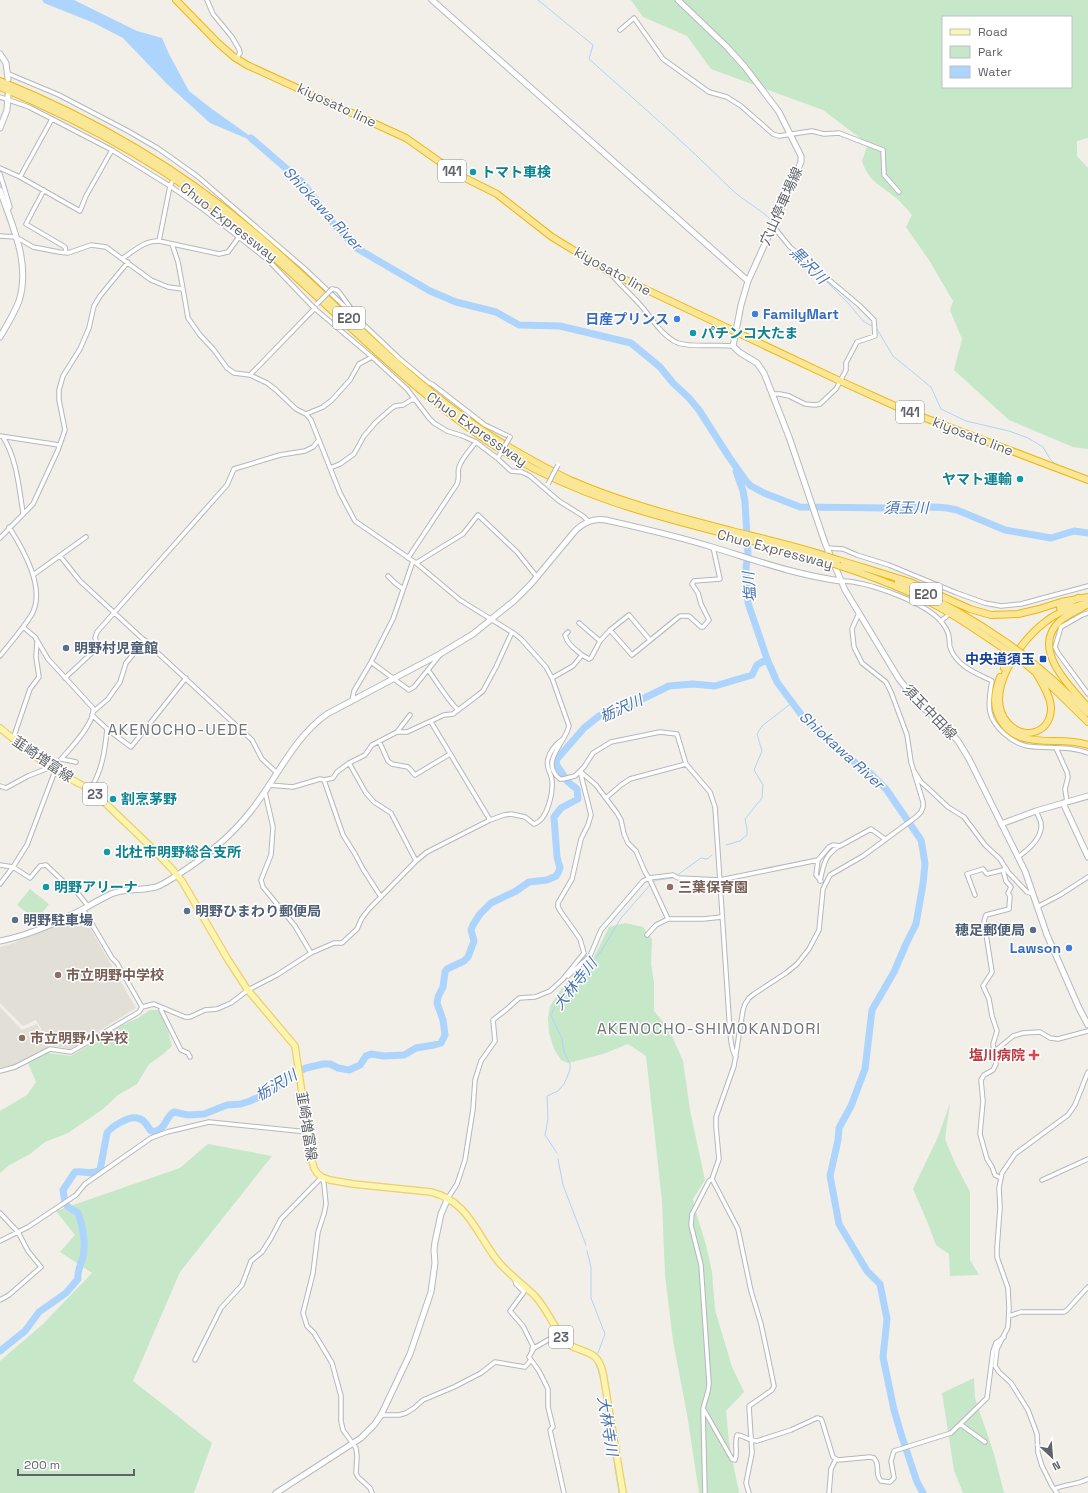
<svg xmlns="http://www.w3.org/2000/svg" width="1088" height="1493" font-family="'Space Grotesk','Noto Sans JP',sans-serif">
<style>
.education{fill:#e1dfd6}
.green{fill:#c6e7c8;fill-rule:evenodd}
.water{fill:#add4fc}
.lines{fill:none;stroke-linecap:round;stroke-linejoin:round}
.stream{stroke:#add4fc;stroke-width:1}
.river{stroke:#add4fc;stroke-width:7}
.street-casing{stroke:#b5b7bc;stroke-width:5.5}
.secondary-casing{stroke:#b6b9bf;stroke-width:7}
.primary-casing{stroke:#edd065;stroke-width:8}
.highway-casing{stroke:#f0b709;stroke-width:8}
.street{stroke:#fff;stroke-width:3.5}
.secondary{stroke:#fff;stroke-width:5}
.primary{stroke:#fcf5b2;stroke-width:5.5}
.highway{stroke:#f9e797;stroke-width:6}
.street-bridge-casing{stroke:#b5b7bc;stroke-width:5.5;stroke-linecap:butt}
.highway-bridge-casing{stroke:#f0b709;stroke-width:8;stroke-linecap:butt}
.street-bridge{stroke:#fff;stroke-width:3.5}
.highway-bridge{stroke:#f9e797;stroke-width:6}
.culture-dot{fill:#0f9aa8;stroke:#fff;stroke-width:1.5}
.shop-dot{fill:#3f7fe0;stroke:#fff;stroke-width:1.5}
.service-dot{fill:#5c6f8a;stroke:#fff;stroke-width:1.5}
.transit-dot{fill:#1a4fb4;stroke:#fff;stroke-width:1.5}
.education-dot{fill:#8d6e63;stroke:#fff;stroke-width:1.5}
.health-dot{fill:#e0444e;stroke:#fff;stroke-width:1.5}
.labels{text-anchor:middle;dominant-baseline:central;stroke-width:3;stroke-linejoin:round;paint-order:stroke}
.shield{fill:#fff;stroke:#8f9195;stroke-width:1}
.shield-label{font-size:13px;font-weight:bold;fill:#5f6268}
.street-label{font-size:14px;fill:#5f6268;stroke:#fff}
.culture-label{font-size:14px;font-weight:bold;fill:#0d838f;stroke:#fff;text-anchor:start}
.shop-label{font-size:14px;font-weight:bold;fill:#366cbe;stroke:#fff;text-anchor:end}
.service-label{font-size:14px;font-weight:bold;fill:#4e5e75;stroke:#fff;text-anchor:start}
.transit-label{font-size:14px;font-weight:bold;fill:#164399;stroke:#fff;text-anchor:end}
.education-label{font-size:14px;font-weight:bold;fill:#785e54;stroke:#fff;text-anchor:start}
.health-label{font-size:14px;font-weight:bold;fill:#be3a42;stroke:#fff;text-anchor:end}
.water-label{font-size:15px;font-style:italic;fill:#4873af;stroke:#fff}
.quarter-label{font-size:16px;letter-spacing:1px;fill:#70747a;stroke:#fff}
</style>
<rect width="100%" height="100%" fill="#f1efe8"/>
<path class="education" d="M82 914 136 1008 70 1049 50 1045 36 1020 23 1026 0 1003V947L11 944Z
M0 1007 22 1030 37 1024 48 1047 14 1065 0 1068Z"/>
<path class="green" d="M631 0H1088V138L1077 141V156L1088 168V449L1073 447 1009 420 954 370 962 339 950 310 953 301 929 260 906 227 912 215C907 209 901 202 895 197 879 184 869 182 862 161L868 144 823 110 711 69 687 36 643 17ZM943 17H1071V87H943Z
M30 889 49 904 36 920 17 905Z
M625 923 643 927 652 939 651 964 654 983V1011L669 1029 683 1061 690 1110 705 1180 693 1199 695 1209 706 1245 712 1272 715 1310 732 1367 744 1392 726 1411 729 1442 739 1493H699L687 1414 673 1341 665 1275 662 1201 646 1056 628 1044 603 1054 568 1063 561 1060 554 1049 549 1033 548 1018 550 1006 562 988 578 973 592 961 609 927Z
M150 1010H158L166 1024 172 1046 162 1055 149 1064 137 1084 118 1095 103 1109 68 1133 45 1142 30 1154 8 1166 0 1173V1111L27 1095 36 1082 28 1063 48 1053 71 1056 121 1026 138 1018Z
M950 1103 945 1139 955 1163 970 1192V1260L979 1275 950 1276 949 1254 936 1245 927 1221 913 1189 938 1137Z
M208 1144 272 1156 180 1272 133 1381 212 1443 194 1493H0V1361L43 1324 92 1273 60 1252 75 1235 56 1211 180 1168Z
M974 1378 975 1398 994 1454 1004 1493H963L954 1470 942 1393Z"/>
<path class="water" d="M42 0H74L137 31 162 38 169 54 189 91 212 109 264 146 210 123 167 84 123 38 94 23 44 3Z"/>
<g class="lines">
<path class="stream" d="M538 0 593 45 589 59C636 101 685 143 730 188 743 201 760 208 772 221
M776 225 784 237
M819 274 849 304 863 321 872 326
M875 327 877 329 893 356 931 387 941 409 966 421 1009 431 1028 438 1043 447 1050 459 1055 464 1088 476
M726 845 740 841 747 835V829L745 819 762 798 763 785 754 770 762 751 757 734 762 726 793 702
M676 876 701 858 707 859 712 855
M653 882 657 880 673 878
M557 1153 545 1135 548 1119 547 1096 558 1091 564 1084 570 1070V1064L564 1052 562 1039 551 1015 555 1006 600 953 621 918 651 884
M558 1159 563 1185 586 1245
M587 1251 591 1267V1298L605 1334 598 1353
M594 1360 598 1369 602 1385 619 1493"/>
<path class="river" d="M251 138 303 183 336 227 358 249 430 291 456 302 496 312 519 325 560 326 631 343 660 367 673 383 689 398 699 410 729 457 746 481 751 486 764 493 800 507 888 508 936 507 947 508 957 510 1005 530 1051 538 1074 531 1088 533
M736 471 743 491 745 502 748 554 746 567 748 603 767 659 777 682 803 717 835 747 857 764 866 769 886 789 921 840 923 851 925 864 923 884 916 924 906 944 894 972 872 1010 865 1069 851 1106 839 1128 838 1140 830 1176 839 1224 867 1271 880 1284 887 1319 883 1357 894 1410 902 1437 917 1482 923 1493
M0 1351 25 1331 39 1312 66 1293 78 1279C77 1270 81 1265 83 1257 86 1244 83 1226 78 1213 65 1206 65 1206 63 1190L75 1172C84 1170 91 1176 100 1170L107 1133C111 1127 128 1116 137 1118 144 1119 147 1125 150 1130L154 1132C168 1127 164 1118 174 1112L188 1115 204 1114 227 1105 241 1104 250 1101 271 1092 290 1075 306 1068 323 1064H330L338 1068 349 1070 360 1065 366 1056 371 1054 384 1056 404 1055 416 1048 434 1045 441 1043 445 1035 443 1020 437 1003 438 997 443 987 445 972 447 969 464 961 468 957 474 941 471 930 473 925 480 914 491 903 516 891 529 882 547 880 556 876 558 873 560 868 557 857 554 817 561 808 578 799 577 789 568 782 556 764 557 759 584 728 599 716 608 712 632 704 669 686 693 684 715 686 752 675 757 665 767 659"/>
<g class="street-casing">
<path id="street" d="M207 0 213 14 232 37 239 49 240 53 236 59
M620 30 634 18 663 59 709 92 727 97 741 106 773 134 779 136 812 131 824 134 839 133 883 150 884 175 899 192
M9 74 59 95 128 131 159 149 197 176 304 268 399 358 429 383 432 384 485 425 510 437
M0 97 29 107 110 149 170 186 203 209 268 260 314 308 372 357 407 389 429 418 434 423 447 431 463 436 476 442 497 458 511 471 522 472 530 476 559 501 583 516 588 521
M0 168 20 177 80 211 86 196 112 150
M0 174 10 207 7 211
M20 177 52 119
M44 190 26 224 65 247 66 252
M0 236 16 237 33 247 59 252 68 253 91 245 106 247 151 280 168 287 183 289 188 318 200 335 214 350 227 368 234 373 250 375 267 383 276 390 296 409 306 414 311 420 340 493 355 521 416 563 460 600 515 634 522 640 546 667 552 678 569 726C565 744 539 762 560 779H563L575 776 584 767 593 753 611 742 660 732 677 734 686 764 710 792 715 807 730 1032C731 1040 731 1051 736 1057
M159 241 219 254 228 252 239 237
M172 244 178 262 183 289
M123 258C134 251 145 240 159 241L170 186 172 182
M611 274C621 286 633 296 643 308 653 320 663 337 678 343 693 348 717 344 733 346
M332 289 337 290 339 292 350 307 348 310
M250 375 315 308
M772 394H780L789 396 805 404 815 405 820 404 836 389 846 370V363L857 342 875 336 874 320 859 305 790 247 773 226
M306 414 323 407 332 400 350 380 359 364 372 357
M0 436 59 445
M3 437C17 459 19 488 23 513
M330 468 340 464 354 454 364 436 376 422 392 408 395 406 403 405 411 400H415
M0 538 33 504 58 450 65 430 59 400V390L63 376 80 349 89 328 94 306 100 296 128 262
M828 548 843 549 857 555 889 565 957 593 985 603 1001 606 1021 604 1088 586
M60 556 80 581 252 740 262 759 277 773
M408 558 457 484C460 478 457 473 459 467 462 458 470 450 476 442
M416 563 463 534 478 515 517 552 537 577
M33 575 86 537
M388 576 395 583 403 589
M841 581C866 581 929 603 943 624 946 628 949 634 949 638 950 642 949 644 950 647 956 666 976 673 992 681 990 691 988 702 990 712 993 727 1012 743 1027 746 1047 749 1069 745 1088 753
M1088 613 1082 615 1061 627 1055 647 1058 653 1088 694
M941 621 947 616
M579 623 600 641
M23 627 35 637 48 659 93 708C96 722 70 749 61 759L76 762
M610 630 632 655 680 616H689L701 627H703L709 620 701 604 698 593 692 584 694 581 720 579 713 547
M568 632 565 635C567 644 575 649 582 655
M0 656C11 642 23 629 32 614 46 588 23 549 9 527
M371 662 409 690 414 687 440 655
M428 670C438 683 446 698 458 710
M65 678 96 649 98 645 95 638 97 632 227 485 234 469 280 455 305 451 313 447 319 440
M552 678 573 666 582 655 589 659 591 658 600 641 610 630 629 615 650 640
M352 701 354 691 370 664 393 619 413 561
M94 711 108 699 120 682 126 663 145 640
M431 722 490 820
M107 729 131 747 186 678
M397 732H407L444 715 453 714 478 695 483 691 496 667 512 632
M13 739 30 689 39 677 36 657 37 642
M379 741 388 761 392 764 408 767 415 775 450 754
M1056 748 1067 772 1068 777 1065 789 1067 802
M349 763 366 793 374 802 391 813 416 861
M914 771 921 782 931 791 948 807 964 817 985 845 1000 859 1008 872 1027 892 1033 894
M581 772 596 785 617 813 621 820 624 834 628 843 636 851 645 872 650 880 668 919
M324 780 343 835 355 854 363 869 381 897
M269 785 293 787 320 779 324 780 333 778 337 772 349 763 365 755 372 745 397 732 410 715
M0 786 6 788 28 776 51 767
M90 790C102 771 105 751 107 729L92 715
M265 792 273 827 271 855 261 880 263 887 295 926 311 953
M606 798 621 785 630 779 686 764
M1018 857C1028 850 1043 837 1041 823 1040 819 1038 815 1036 811
M818 860 816 875 821 881
M0 865 13 867 30 878 40 866 46 865 65 883 72 886 88 906
M820 881C824 864 824 856 839 846
M0 884 13 867 27 845 55 771
M975 895 967 874 983 869 987 874 1003 870
M1037 907 1060 895 1088 877
M83 909 112 958 117 963 142 1007
M647 935 656 925 668 919H703L722 917
M568 976 590 956 601 930 643 881 649 878 673 875 678 878 720 880 818 860 829 847 833 845 840 846 871 829 885 839
M162 1008 161 1010 181 1050 188 1053 190 1057
M995 1051 1013 1036 1023 1033 1040 1032 1050 1038 1058 1039 1088 1031
M0 1071 15 1067 50 1049 71 1052 139 1012 142 1007 154 1004 185 1017H190L205 1010 217 1009 231 1003 248 990 277 975 311 953 334 943H342L357 929 362 918 369 909 416 861 427 852 490 820 504 815 511 814 525 817 534 824C548 820 553 792 552 780 551 772 545 767 548 759 550 751 556 744 563 739
M1001 1178 995 1175 992 1167 987 1159 980 1134 983 1101 981 1080 984 1075 993 1070 996 1064 993 1044 997 1031 992 1016 989 999 983 986 992 972 984 921 986 915 1009 909 1010 896 1008 893 1011 887 1006 881 1003 870 1006 868
M712 1179 738 1229 751 1291 761 1324 767 1352 774 1386 772 1390 749 1406 752 1453 746 1483 749 1493
M1042 1180 1088 1159
M448 1198 457 1184 465 1160 473 1109 475 1080 481 1061 495 1041 493 1020 507 1009 519 998 535 997 550 991 563 979 584 953 580 939 561 912 558 907V903L572 879 581 839 588 825 591 815 580 771
M0 1213 18 1232 28 1251 41 1267 9 1295 0 1300
M0 1241 28 1227 76 1195 85 1184 151 1138 167 1132 209 1122 308 1132
M515 1280 516 1284 524 1292 510 1311 523 1326 533 1346 532 1349
M1009 1316 1021 1312H1064L1067 1310 1088 1287
M195 1360 221 1308 242 1285 251 1261 262 1252 271 1238 281 1219 322 1177 324 1184 326 1204 324 1214 318 1232 313 1273 303 1313 307 1326 314 1333 332 1363 341 1396V1421L343 1430 356 1448 357 1456 356 1473 358 1477 370 1488 372 1493
M704 1410 732 1459 735 1460C738 1452 734 1443 737 1435 743 1435 749 1441 757 1441L791 1430 817 1418 821 1419 822 1421 833 1457 838 1460 870 1457 874 1458C881 1465 874 1474 881 1481L890 1482 894 1478 891 1461 894 1451 951 1433 987 1398 993 1351 996 1343 1004 1337
M381 1415H399L406 1413 414 1408 423 1400 454 1387 481 1373 495 1362 525 1367 531 1360
M960 1424 985 1442
M1054 1489C1066 1484 1076 1485 1088 1479
M564 1493 550 1430 553 1427 548 1407V1389L539 1371 529 1357 534 1348 555 1336 563 1343 565 1342
M705 1493 703 1409C705 1399 709 1393 709 1383L701 1265 691 1225 692 1214 709 1181 712 1179 719 1159 716 1127V1117L734 1066 743 1010 745 1004 749 998 754 994 786 973 797 964 809 949 819 930 823 889 830 875 863 856 916 817 921 812 923 807V802L911 762 907 735 891 692 886 682 862 663 854 647 852 629 859 613
M829 1493 831 1469 836 1459
M1057 1493 1052 1486 1042 1466 1038 1453 1037 1434 1028 1410 1011 1383 999 1372 995 1366 997 1349 1008 1327 1009 1308 1008 1288 997 1257V1248L1000 1208 999 1188 1002 1173 1015 1154 1068 1115 1075 1105 1088 1072"/>
</g>
<g class="secondary-casing">
<path id="secondary" d="M432 0 748 281
M678 0 727 47 745 67 779 112 801 156V162L788 193 748 281 741 305 733 346 739 352 757 363 764 373 789 437 825 543 845 590 899 679 920 705 944 725 958 741 969 759 1025 871 1047 935 1079 1008 1088 1025
M0 54 6 63 8 79
M0 128 7 110 8 95
M0 190C12 226 31 263 19 301 14 314 7 325 0 337
M1063 803 1088 857
M1001 824 1036 811 1088 796
M0 941C31 935 60 921 87 907 95 902 103 898 111 894 126 888 141 891 156 887 165 884 174 877 182 872 208 855 231 836 250 812 276 780 293 738 327 714L440 654 473 634 515 600 531 584 575 531C584 522 593 518 606 520 641 528 677 536 712 547 755 560 796 575 841 581
M276 1493 361 1438 374 1425 381 1415 410 1354 431 1292 435 1263 434 1250 435 1242 441 1214 448 1198"/>
</g>
<g class="primary-casing">
<path id="primary" d="M0 728 22 746 55 771 84 786 103 801 151 847 172 869 182 881 227 958 247 989 295 1046 312 1161 314 1168 317 1173 322 1177 330 1180 353 1184 431 1192C468 1201 476 1233 497 1260 507 1273 523 1284 535 1296 547 1309 554 1327 565 1342 582 1355 597 1347 603 1373L623 1493"/>
</g>
<g class="highway-casing">
<path id="highway" d="M176 0 218 43 234 57 247 65 406 138 457 174 497 194 552 237 611 273 840 381 904 410 1088 480
M0 81C99 121 192 176 272 248 347 314 416 390 502 443 524 456 547 469 570 480 622 503 678 517 732 531 764 539 795 546 826 556
M0 87C87 123 170 169 243 230 328 302 404 387 498 448 602 514 714 526 828 562
M838 560 865 568
M840 566C874 577 908 590 939 607 961 619 982 634 1003 648
M862 567 910 582 970 609 991 615 1018 614 1039 609 1061 602 1088 597
M898 582C937 599 973 619 1007 643
M1087 605C1078 610 1068 614 1060 621 1030 648 1069 686 1088 707
M1060 608 1078 598
M1025 656 1053 680 1088 713
M1022 661 1047 682 1088 722
M1004 668 1014 650
M1035 671C1041 682 1050 694 1051 707 1052 733 1023 742 1007 722 983 693 1020 641 1044 623 1057 612 1072 607 1088 603
M1000 677C995 691 992 705 1000 719 1018 752 1059 735 1088 745"/>
</g>
<use href="#street" class="street"/>
<use href="#secondary" class="secondary"/>
<use href="#primary" class="primary"/>
<use href="#highway" class="highway"/>
<g class="street-bridge-casing">
<path id="street-bridge" d="M317 304 332 289
M499 456 510 437
M548 484 558 465"/>
</g>
<g class="highway-bridge-casing">
<path id="highway-bridge" d="M826 556 838 560
M828 562 840 566
M1007 643 1025 656
M1003 648 1022 661"/>
</g>
<use href="#street-bridge" class="street-bridge"/>
<use href="#highway-bridge" class="highway-bridge"/>
</g>
<g class="culture-dot">
<circle cx="473" cy="172" r="4"/>
<circle cx="693" cy="333" r="4"/>
<circle cx="1020" cy="479" r="4"/>
<circle cx="113" cy="799" r="4"/>
<circle cx="107" cy="852" r="4"/>
<circle cx="46" cy="887" r="4"/>
</g>
<g class="shop-dot">
<circle cx="755" cy="314" r="4"/>
<circle cx="677" cy="319" r="4"/>
<circle cx="1069" cy="948" r="4"/>
</g>
<g class="service-dot">
<circle cx="66" cy="648" r="4"/>
<circle cx="187" cy="911" r="4"/>
<circle cx="15" cy="920" r="4"/>
<circle cx="1033" cy="930" r="4"/>
</g>
<rect class="transit-dot" x="1039" y="655" width="8" height="8" rx="2"/>
<g class="education-dot">
<circle cx="670" cy="887" r="4"/>
<circle cx="58" cy="975" r="4"/>
<circle cx="22" cy="1038" r="4"/>
</g>
<path class="health-dot" d="M1032 1049h4v4h4v4h-4v4h-4v-4h-4v-4h4z"/>
<g class="labels">
<g class="shield">
<rect x="438" y="160" width="28" height="22" rx="3"/>
<rect x="333" y="307" width="32" height="22" rx="3"/>
<rect x="896" y="401" width="28" height="22" rx="3"/>
<rect x="910" y="583" width="32" height="22" rx="3"/>
<rect x="83" y="783" width="24" height="22" rx="3"/>
<rect x="549" y="1326" width="24" height="22" rx="3"/>
</g>
<g class="shield-label">
<text x="452" y="171">141</text>
<text x="349" y="318">E20</text>
<text x="910" y="412">141</text>
<text x="926" y="594">E20</text>
<text x="95" y="794">23</text>
<text x="561" y="1337">23</text>
</g>
<g class="street-label">
<text transform="translate(337 105) rotate(25)">kiyosato line</text>
<text transform="translate(781 206) rotate(-66)">穴山停車場線</text>
<text transform="translate(229 222) rotate(38)">Chuo Expressway</text>
<text transform="translate(613 271) rotate(29)">kiyosato line</text>
<text transform="translate(477 429) rotate(35)">Chuo Expressway</text>
<text transform="translate(973 436) rotate(21)">kiyosato line</text>
<text transform="translate(775 549) rotate(15)">Chuo Expressway</text>
<text transform="translate(930 712) rotate(46)">須玉中田線</text>
<text transform="translate(43 759) rotate(34)">韮崎増富線</text>
<text transform="translate(307 1126) rotate(81)">韮崎増富線</text>
</g>
<g class="culture-label">
<text x="481" y="172">トマト車検</text>
<text x="701" y="333">パチンコ大たま</text>
<text x="1012" y="479" text-anchor="end">ヤマト運輸</text>
<text x="121" y="799">割烹茅野</text>
<text x="115" y="852">北杜市明野総合支所</text>
<text x="54" y="887">明野アリーナ</text>
</g>
<g class="shop-label">
<text x="763" y="314" text-anchor="start">FamilyMart</text>
<text x="669" y="319">日産プリンス</text>
<text x="1061" y="948">Lawson</text>
</g>
<g class="service-label">
<text x="74" y="648">明野村児童館</text>
<text x="195" y="911">明野ひまわり郵便局</text>
<text x="23" y="920">明野駐車場</text>
<text x="1025" y="930" text-anchor="end">穂足郵便局</text>
</g>
<g class="transit-label">
<text x="1035" y="659">中央道須玉</text>
</g>
<g class="education-label">
<text x="678" y="887">三葉保育園</text>
<text x="66" y="975">市立明野中学校</text>
<text x="30" y="1038">市立明野小学校</text>
</g>
<g class="health-label">
<text x="1025" y="1055">塩川病院</text>
</g>
<g class="water-label">
<text transform="translate(323 208) rotate(47)">Shiokawa River</text>
<text transform="translate(809 265) rotate(45)">黒沢川</text>
<text x="906" y="507">須玉川</text>
<text transform="translate(749 587) rotate(-94)">塩川</text>
<text transform="translate(621 708) rotate(-24)">栃沢川</text>
<text transform="translate(842 750) rotate(42)">Shiokawa River</text>
<text transform="translate(575 984) rotate(-52)">大林寺川</text>
<text transform="translate(276 1085) rotate(-31)">栃沢川</text>
<text transform="translate(608 1426) rotate(81)">大林寺川</text>
</g>
<g class="quarter-label">
<text x="178" y="729">AKENOCHO-UEDE</text>
<text x="709" y="1028">AKENOCHO-SHIMOKANDORI</text>
</g>
</g>
<rect x="942" y="16" width="130" height="72" fill="#ffffff" stroke="#bfc0c3"/>
<rect x="950" y="29" width="20" height="6" fill="#fcf5b2" stroke="#bfc0c3"/>
<text x="978" y="36" font-size="12" fill="#5f6268">Road</text>
<rect x="950" y="46" width="20" height="12" fill="#c6e7c8" stroke="#bfc0c3"/>
<text x="978" y="56" font-size="12" fill="#5f6268">Park</text>
<rect x="950" y="66" width="20" height="12" fill="#add4fc" stroke="#bfc0c3"/>
<text x="978" y="76" font-size="12" fill="#5f6268">Water</text>
<g transform="translate(1052 1457) rotate(154)" stroke="#ffffff" stroke-width="3" paint-order="stroke">
<path d="M0-3L7 15L0 10L-7 15Z" fill="#5f6268"/>
<text y="-6" font-size="11" font-weight="bold" text-anchor="middle" fill="#5f6268">N</text>
</g>
<path d="M18 1469v6h116v-6" fill="none" stroke="#5f6268" stroke-width="2"/>
<text x="24" y="1469" font-size="12" fill="#5f6268" stroke="#ffffff" stroke-width="3" paint-order="stroke">200 m</text>
</svg>
